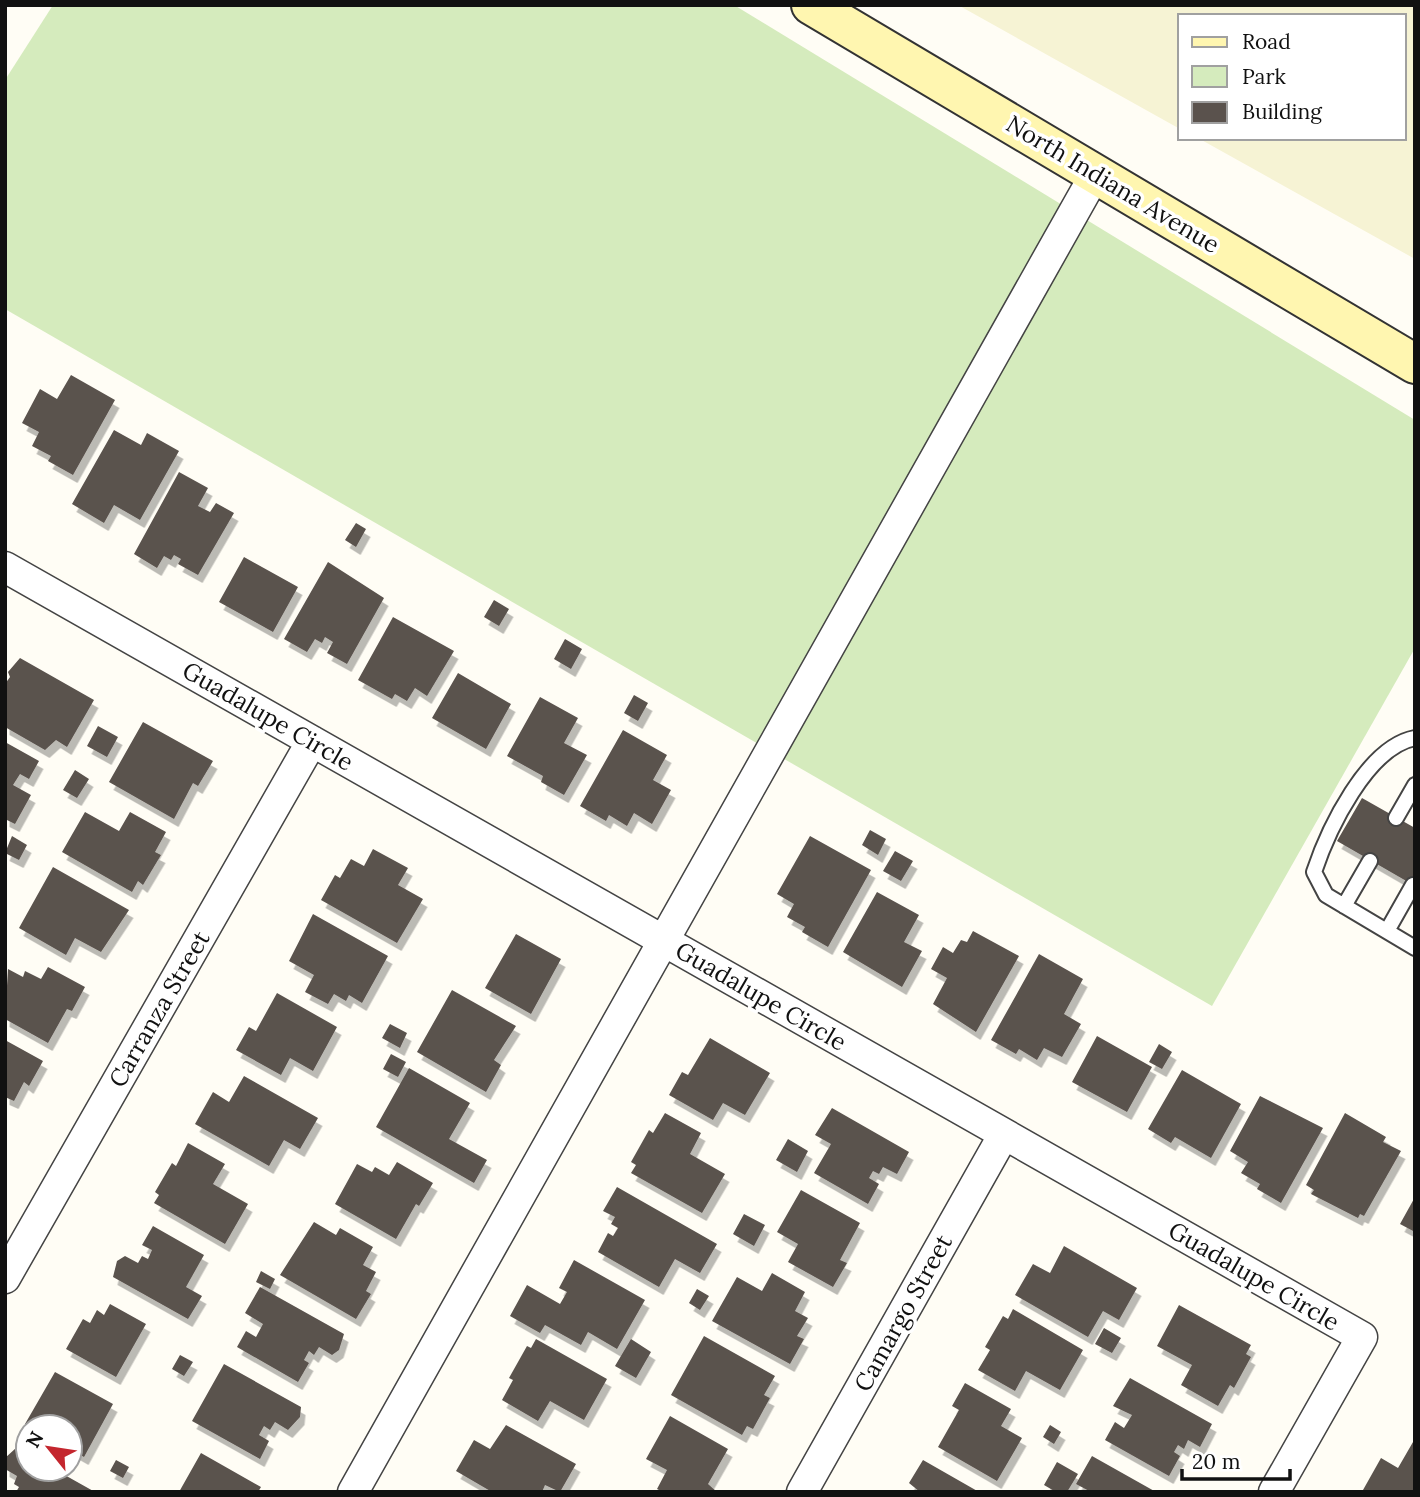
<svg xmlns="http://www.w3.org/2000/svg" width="1420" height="1497" font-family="Lora,serif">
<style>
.farmland{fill:#f6f3d4}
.green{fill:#d5ebbd}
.building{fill:#5a524d;filter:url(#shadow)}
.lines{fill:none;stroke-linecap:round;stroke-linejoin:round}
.service-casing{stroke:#444;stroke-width:18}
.minor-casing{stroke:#444;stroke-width:33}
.secondary-casing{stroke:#333;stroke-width:42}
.service{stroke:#fff;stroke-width:14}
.minor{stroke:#fff;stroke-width:30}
.secondary{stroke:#fff6b0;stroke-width:38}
.labels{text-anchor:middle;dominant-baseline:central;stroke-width:7;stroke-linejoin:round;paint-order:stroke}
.street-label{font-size:24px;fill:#111;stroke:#fff}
</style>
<defs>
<filter id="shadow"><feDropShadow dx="4.5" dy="8" stdDeviation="0" flood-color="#0004"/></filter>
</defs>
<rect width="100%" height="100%" fill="#fffdf5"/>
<path class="farmland" d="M958 5H1415V259L1198 138H1404V16H1180V129Z"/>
<path class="green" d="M53 5H734L1415 420V648L1212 1006 5 309V80Z"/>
<path class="building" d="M71 375 115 400 73 475 48 461 51 456 32 446 39 432 22 423 40 389 57 399Z
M114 430 141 445 147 433 179 451 140 520 114 505 104 523 72 504Z
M179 472 208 488 198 506 210 512 216 503 234 513 198 575 178 564 181 559 174 555 171 560 164 556 157 568 134 554Z
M356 523 366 529 356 547 345 540Z
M244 557 298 587 273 632 219 602Z
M328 562 384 598 347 664 327 653 333 642 325 637 322 643 315 639 307 652 284 639Z
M494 600 509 609 499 626 484 617Z
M393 617 454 651 427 696 415 688 407 701 395 694 392 699 358 680Z
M565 639 582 649 571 669 554 659Z
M20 658 94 700 67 747 56 740 45 750 5 727V684L10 677 8 672Z
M458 673 511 704 486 749 432 718Z
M634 695 648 703 638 721 624 713Z
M540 697 578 718 564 743 587 755 564 795 541 782 543 776 507 756Z
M143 722 213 761 198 786 193 783 174 819 109 782Z
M98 726 118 737 107 757 87 746Z
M623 730 667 755 653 780 671 790 652 824 634 813 627 826 609 815 606 821 580 806Z
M5 742 39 761 29 779 20 774 13 785 31 795 15 824 5 819Z
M75 770 89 779 77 798 63 790Z
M1362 798 1415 828V886L1337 841Z
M85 812 119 831 130 812 166 832 155 852 161 855 143 885 138 881 132 892 62 852Z
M870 830 886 839 878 855 862 845Z
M12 836 27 845 19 860 5 853Z
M810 836 871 870 828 947 802 932 805 927 787 917 794 904 777 894Z
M373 849 408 868 398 885 423 899 397 943 321 900 335 875 340 878 351 859 364 866Z
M895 851 913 861 901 881 883 871Z
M53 867 129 910 101 952 75 938 66 955 19 928Z
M877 892 919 915 904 942 922 951 902 987 843 952Z
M313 914 388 956 362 1003 349 995 346 1001 334 994 328 1004 305 992 314 975 289 961Z
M973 931 1019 956 976 1032 933 1004 947 978 931 969 943 947 953 953 961 940 967 942Z
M516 934 561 959 531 1014 485 988Z
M1039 954 1083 979 1064 1014 1081 1024 1062 1057 1044 1048 1037 1060 1019 1049 1016 1054 991 1040Z
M48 967 85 987 72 1011 67 1009 48 1043 5 1019 8 969 23 977 25 971 41 979Z
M452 990 516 1026 494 1060 501 1065 486 1092 417 1052Z
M277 993 337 1027 313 1071 290 1058 281 1075 236 1050 249 1027 256 1031Z
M390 1024 407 1033 400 1048 382 1038Z
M1097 1036 1152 1067 1127 1112 1072 1082Z
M710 1038 770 1073 745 1115 723 1103 713 1120 669 1095 682 1072 688 1075Z
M5 1040 43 1061 29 1086 24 1082 14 1101 5 1097Z
M1159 1044 1172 1052 1162 1069 1149 1062Z
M391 1054 406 1062 398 1077 383 1069Z
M409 1068 470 1103 449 1139 487 1160 474 1183 376 1127Z
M1182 1070 1241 1104 1211 1158 1175 1137 1171 1143 1148 1129Z
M244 1076 318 1118 300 1149 284 1140 269 1166 195 1124 213 1092 229 1102Z
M1260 1096 1323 1128 1281 1203 1257 1189 1260 1184 1241 1173 1248 1162 1230 1151Z
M832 1108 909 1152 897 1174 883 1167 879 1174 873 1171 869 1178 879 1184 868 1204 814 1173 831 1144 815 1135Z
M665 1113 701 1133 690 1154 725 1174 702 1213 631 1173 636 1165 631 1162 649 1130 653 1133Z
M1345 1113 1386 1137 1383 1142 1401 1151 1364 1216 1360 1214 1358 1218 1311 1194 1314 1190 1306 1185Z
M788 1139 808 1151 797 1172 776 1160Z
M188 1143 225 1164 213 1184 248 1204 225 1244 154 1203 159 1195 155 1192 172 1163 176 1166Z
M397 1162 433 1183 419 1206 416 1204 396 1239 335 1204 357 1164 372 1172 375 1167 389 1175Z
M617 1187 717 1244 700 1273 675 1259 659 1287 598 1252 608 1233 613 1236 618 1228 611 1224 615 1217 603 1211Z
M801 1190 860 1223 840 1260 847 1263 833 1287 788 1262 798 1244 777 1232Z
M1415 1197V1232L1400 1224Z
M744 1214 765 1225 754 1246 733 1234Z
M314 1222 336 1235 340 1228 373 1247 363 1265 376 1272 366 1291 371 1294 356 1319 280 1275Z
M153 1226 204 1255 186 1287 202 1296 188 1319 113 1277 117 1261 125 1256 138 1263 142 1256 148 1259 152 1250 142 1245Z
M1064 1246 1137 1288 1119 1320 1103 1311 1088 1337 1015 1295 1033 1264 1050 1273Z
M574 1260 645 1300 617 1349 588 1332 581 1345 545 1325 540 1333 510 1316 527 1285 560 1304 567 1292 559 1288Z
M261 1271 275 1279 270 1289 256 1282Z
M772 1273 805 1292 795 1311 808 1318 797 1336 804 1339 790 1364 712 1321 737 1277 762 1291Z
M260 1287 344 1334 339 1350 332 1355 319 1347 314 1355 309 1351 304 1360 309 1363 298 1382 237 1347 246 1331 256 1337 263 1324 245 1313Z
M697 1289 709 1296 700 1310 689 1303Z
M110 1304 146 1324 116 1377 66 1349 83 1319 90 1323 97 1310 104 1315Z
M1179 1305 1251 1345 1246 1354 1251 1357 1234 1388 1230 1385 1218 1406 1181 1385 1192 1365 1157 1346Z
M1013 1309 1083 1350 1060 1390 1026 1371 1015 1391 978 1370 990 1350 985 1347 1003 1316 1008 1319Z
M1104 1328 1121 1338 1112 1353 1095 1344Z
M704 1336 775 1376 764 1395 770 1398 753 1429 747 1426 742 1435 671 1395Z
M536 1339 607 1379 584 1420 550 1401 538 1421 502 1400 513 1380 509 1378 527 1346 531 1348Z
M631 1339 651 1352 636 1378 615 1366Z
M180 1355 193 1362 184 1376 172 1369Z
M224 1364 301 1407 300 1417 288 1430 275 1422 270 1430 264 1426 259 1435 269 1441 260 1459 192 1421Z
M55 1372 113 1404 84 1457 70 1449V1427H30L25 1424Z
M1130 1378 1212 1424 1200 1447 1188 1440 1184 1449 1178 1445 1174 1452 1180 1456 1169 1476 1105 1440 1115 1422 1124 1428 1132 1415 1113 1406Z
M965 1383 1011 1409 1001 1426 1022 1438 997 1481 938 1447 959 1410 952 1406Z
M670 1416 728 1449 708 1484 717 1492H663L657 1489 667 1470 646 1459Z
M506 1425 576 1464 560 1492 545 1485 542 1492H492L456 1471 474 1440 490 1449Z
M1050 1425 1061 1432 1054 1444 1043 1437Z
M1413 1442 1415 1492 1363 1490 1381 1458 1398 1468Z
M16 1448 28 1454V1469H54L95 1492H16L19 1487 14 1484 17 1476 5 1469V1458Z
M201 1453 261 1487 258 1492H179Z
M1092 1456 1156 1492H1091L1076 1484Z
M116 1460 129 1467 123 1478 110 1471Z
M923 1460 979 1492H920L909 1483Z
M1057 1462 1078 1474 1067 1492H1056L1044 1485Z"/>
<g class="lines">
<g class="service-casing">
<path id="service" d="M1415 738C1367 747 1328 830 1314 872L1326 895 1415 948
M1396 818 1415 785
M1344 906 1370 861
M1387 931 1413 885"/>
</g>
<g class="minor-casing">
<path id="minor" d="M5 567 1362 1337 1274 1492
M5 1278 312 741
M353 1492 1096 173
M802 1492 1004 1134"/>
</g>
<g class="secondary-casing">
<path id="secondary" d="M811 5 1415 364"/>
</g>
<use href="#service" class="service"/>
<use href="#minor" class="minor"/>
<use href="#secondary" class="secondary"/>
</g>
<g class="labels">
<g class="street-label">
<text transform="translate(1113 184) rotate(31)">North Indiana Avenue</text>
<text transform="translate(268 716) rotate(30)">Guadalupe Circle</text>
<text transform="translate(761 996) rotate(30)">Guadalupe Circle</text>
<text transform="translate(159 1009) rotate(-60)">Carranza Street</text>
<text transform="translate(1254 1276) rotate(30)">Guadalupe Circle</text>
<text transform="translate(903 1313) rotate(-61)">Camargo Street</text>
</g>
</g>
<rect width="1420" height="1497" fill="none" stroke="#111111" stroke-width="14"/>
<rect x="1178" y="14" width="228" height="126" fill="#ffffff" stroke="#a0a0a0" stroke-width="2"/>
<rect x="1192" y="37" width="35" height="10" fill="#fff6b0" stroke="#a0a0a0" stroke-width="2"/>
<text x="1242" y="49" font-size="21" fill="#111111">Road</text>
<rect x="1192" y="66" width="35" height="21" fill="#d5ebbd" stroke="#a0a0a0" stroke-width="2"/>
<text x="1242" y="84" font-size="21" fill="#111111">Park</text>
<rect x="1192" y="102" width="35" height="21" fill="#5a524d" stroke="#a0a0a0" stroke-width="2"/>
<text x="1242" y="119" font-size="21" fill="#111111">Building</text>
<g transform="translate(49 1448) rotate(300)"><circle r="33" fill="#ffffff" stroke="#a0a0a0" stroke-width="2"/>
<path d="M0-5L12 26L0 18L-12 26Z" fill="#c4262e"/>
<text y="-10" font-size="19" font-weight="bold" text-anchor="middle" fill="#111111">N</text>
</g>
<path d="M1182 1469v10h108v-10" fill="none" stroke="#111111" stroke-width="3.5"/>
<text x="1192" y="1469" font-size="21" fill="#111111" stroke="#ffffff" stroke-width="5" paint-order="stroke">20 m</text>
</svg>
